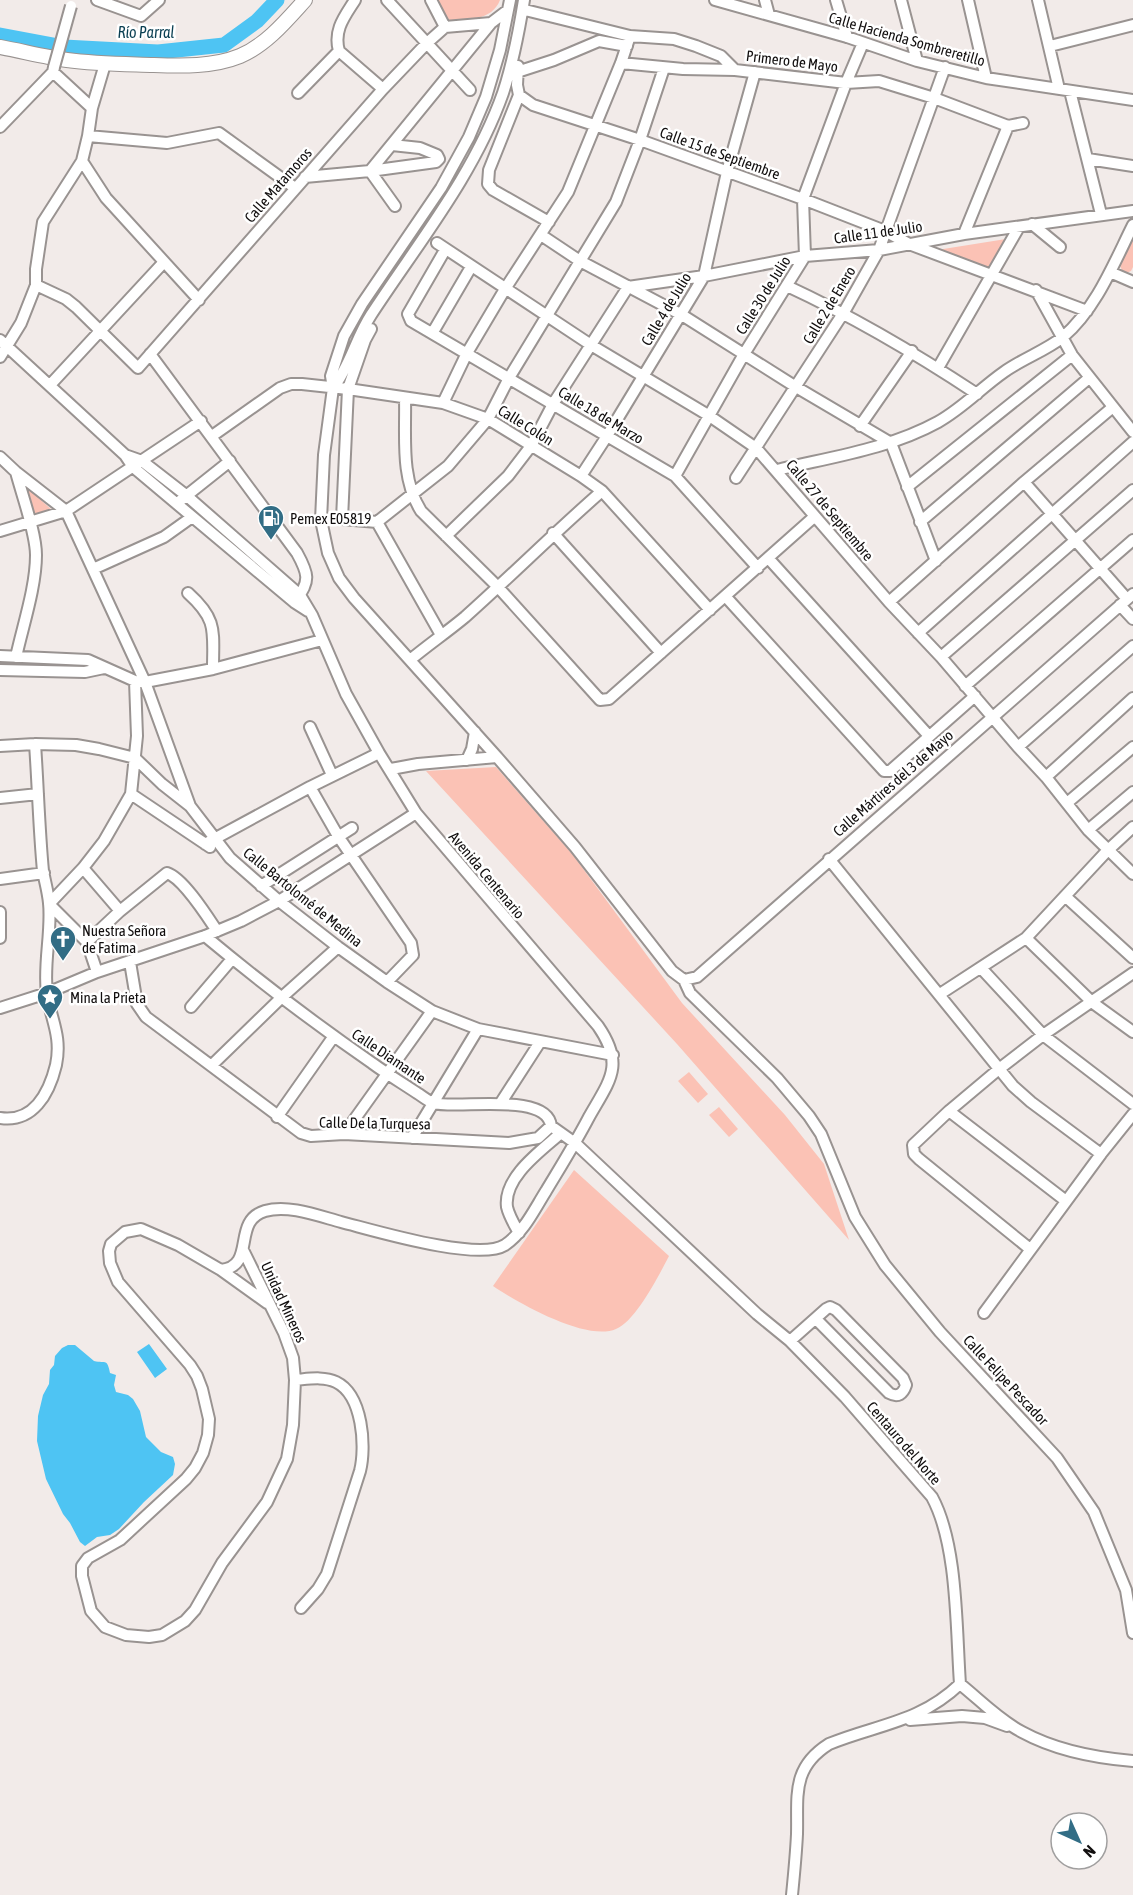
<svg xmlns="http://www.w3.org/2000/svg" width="1133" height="1895" font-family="'Asap Condensed',sans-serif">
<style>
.green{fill:#fbc2b5}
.water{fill:#4ec4f3}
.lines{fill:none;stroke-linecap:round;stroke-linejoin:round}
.river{stroke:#4ec4f3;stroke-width:15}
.minor-casing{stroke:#999391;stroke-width:14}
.major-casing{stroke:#999391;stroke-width:16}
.minor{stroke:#fff;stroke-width:10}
.major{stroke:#fff;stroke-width:14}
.minor-bridge-casing{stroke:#999391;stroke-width:14;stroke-linecap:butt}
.minor-bridge{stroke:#fff;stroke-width:10}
.labels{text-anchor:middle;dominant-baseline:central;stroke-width:5;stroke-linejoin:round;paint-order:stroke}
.street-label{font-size:15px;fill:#110e0e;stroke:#fff}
.poi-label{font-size:15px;fill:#110e0e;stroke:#fff;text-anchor:start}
.water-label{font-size:16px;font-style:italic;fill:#0a3f52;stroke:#fff}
</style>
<rect width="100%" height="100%" fill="#f2ebe9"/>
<path class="green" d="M436 0H500C492 21 467 19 447 23Z
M1133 236V267L1131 271 1124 274 1120 266Z
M1006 239 987 269 937 250Z
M25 486 52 510 29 517Z
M496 767 573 855 682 1003 785 1115 824 1164 849 1240 677 1044 426 771Z
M689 1072 708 1094 698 1103 678 1081Z
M719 1107 738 1129 729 1137 709 1115Z
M574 1170 669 1256C659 1275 636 1321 616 1329 587 1342 518 1303 493 1286Z"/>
<path class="water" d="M149 1344 167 1369 155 1378 137 1352Z
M68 1345H75L94 1361C105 1364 107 1357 110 1373L116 1375 114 1385 116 1392 128 1395 133 1399 140 1411 146 1437 161 1452 173 1457 175 1464 173 1475 144 1502 119 1529 110 1535 97 1537 85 1546 80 1542 70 1523 63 1514 46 1479 37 1441 38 1416 43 1395 49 1384 50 1370 54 1365 55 1356 62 1348Z"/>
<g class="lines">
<path class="river" d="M0 35 64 47 158 52 224 45 257 21 277 0"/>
<g class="minor-casing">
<path id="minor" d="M97 0 141 16 159 0
M355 0C345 16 333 30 339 51L383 89
M387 0 470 90
M431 0 445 27
M715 0 847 37 917 61 986 78 1133 100
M765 0 769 15
M836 0 847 37
M901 0 917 61
M968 0 986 78
M1038 0 1059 89
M525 10 630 36 674 39 696 46 721 56 735 70 846 83 879 81 934 98 1008 126 1023 123
M445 27 491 23
M1050 46 1133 25
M621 63 683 69 735 70
M518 66 517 85 519 95
M53 72 92 108
M517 72 554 60 599 41 627 46
M1070 91 1101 214
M298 93 339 51
M519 95 533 105 640 140 803 199 885 231 909 244 1087 311
M519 95 489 170 488 184 493 190 549 222
M0 127 53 72 54 67
M88 136 167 143 219 133 295 188
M1088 159 1133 166
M82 161 106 198 199 300
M305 177 370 171 436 162 439 159 437 155 420 148 392 145
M395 206 370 171 491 23 508 10
M1032 224 1060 247
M964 234 1008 126
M541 235 580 261 682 315 796 387 891 443
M437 243 591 345 708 415 756 448 889 602 941 657 1018 747 1046 777 1088 830 1133 874
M445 250 408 314 411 321 675 476 758 568
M1110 272 1133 282
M36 285 66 299 76 307 138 368 383 89 427 43 445 27
M787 286C854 317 915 353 977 394
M1036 290 1072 355 1133 432
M371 329 365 340 348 389 342 519 377 522 448 466 488 419 509 378 616 202 640 140 664 68
M433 332 471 267
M0 340 125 455 133 467 294 602 308 611
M150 354 297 553C308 573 311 581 296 600
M0 357 21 323 36 285V269L43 222 82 161 88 136 92 108 105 64
M938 368 1019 227
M50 385 164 262
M333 388C350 366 356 338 371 315 418 243 474 175 503 93 513 63 519 31 524 0
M405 398C406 436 400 478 421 511L497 586 600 700 609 699 814 517
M443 403 467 353 505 289 568 192 621 63 630 36
M860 426 912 351
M212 436 280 388 291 384H302L348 389 443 403 488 419 581 476 602 491 710 610
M891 443 936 561
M125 455 142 461 187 496 300 595 312 615 346 694 379 753 416 813 598 1026C625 1065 610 1080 589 1117 576 1142 561 1166 546 1191 534 1210 524 1232 505 1245 478 1262 373 1230 341 1222 319 1216 288 1204 265 1211 231 1221 257 1266 221 1270L178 1245 141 1229 125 1232 111 1244 109 1251 110 1263 118 1282 190 1365 197 1376 202 1389 209 1419 208 1435 203 1453 195 1468 186 1479 120 1540 88 1558 82 1566V1576L91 1611 105 1627 126 1635 149 1637 162 1635 185 1621 195 1610 222 1563 267 1502 287 1459 293 1425 295 1380 293 1358 284 1333 243 1250
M0 457 16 472 66 511 145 682 190 806 230 858 279 901 338 947 387 982 432 1011 478 1029 613 1055
M777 470C831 457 889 449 938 422 963 408 981 388 1004 372 1022 359 1045 351 1063 337 1096 309 1114 263 1133 225
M16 472C22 495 36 533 36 555 36 587 23 625 16 657
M581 476 607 436 704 276 727 172 755 72
M675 476 744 354 805 256 803 199 846 83 863 43
M736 478 844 312 879 250 945 67
M1024 482 1127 599
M907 487 1072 355
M181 500 230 461
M377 522 441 635
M920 522 1089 378
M0 531 66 511 201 421
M553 533 661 653
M446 536 508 476 531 446 553 404 628 287 704 276 805 256 879 250 964 234 1133 211
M769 559 929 736
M93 569 164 537 192 517
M188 593C218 620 213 631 213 669
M726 597 884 771H890L975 696
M889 602 1024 482 1113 407
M1120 605 1133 619
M918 633 1133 442
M0 656 88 660 135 681 145 682 213 669 322 640
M941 657 1133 490
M410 660C428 645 447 632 465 617 511 576 555 532 602 491
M0 670 85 672 104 668
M965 686 1133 540
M310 727 332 775
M0 746 35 744 76 745 99 749 135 758 162 784 190 806
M1018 747 1133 646
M497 757 354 598 339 578 328 553 321 520 324 455 333 388 331 376 344 336 362 304 441 188 469 137 486 97 500 50 510 0
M467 760 472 749 475 732
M391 769 418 764 497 757 575 847 672 971 684 980 697 977 1133 594
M1046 777 1133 698
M310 787 338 836 411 943 413 955 387 982
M131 794 210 847
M0 798 38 794
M1067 803 1133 747
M1088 830 1133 792
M205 844 310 787 379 753
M829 859 1013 1086 1031 1102 1101 1154
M83 868 120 911
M0 879 44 873
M261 886 352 828
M1065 896 1133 958
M49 904 83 868 104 841 131 794 137 736 135 681
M49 904 87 942 97 972
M0 912V938
M205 936C259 981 314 1023 372 1063 387 1074 402 1083 417 1093 422 1096 428 1101 433 1103 456 1110 547 1091 551 1126L575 1143 757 1314 790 1341 845 1397 932 1497C958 1545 956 1629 960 1684 980 1700 999 1720 1022 1732 1055 1750 1096 1758 1133 1761
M1026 938 1093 1003 1133 1032
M87 942 120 911 167 873C183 878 207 916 217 931
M130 962 137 1004 146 1017 301 1133 311 1136 344 1134 509 1143 538 1138 551 1126
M981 968 1043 1035 1133 1104
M684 980 690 993 777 1078 809 1116 821 1134 855 1217 885 1265 940 1332 1057 1458 1094 1512 1126 1590 1133 1633
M940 994 1026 938 1107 851 1133 827
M191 1007 232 959
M0 1008 47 993 97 972 205 936 241 921 279 901 416 813
M212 1065 281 998 338 947
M500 1104 540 1042
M949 1111 1066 1201
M277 1117 334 1036
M0 1118C33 1123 49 1094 56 1065 62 1036 51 1020 47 994 43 964 52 932 49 903 48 892 45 882 43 871 39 829 38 786 35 744
M344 1134 432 1011
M412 1138 478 1029
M519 1233C514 1224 509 1216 507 1207 503 1177 542 1150 561 1133
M1030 1249 919 1159 914 1154 913 1145 949 1111 999 1069 1043 1035 1133 973
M221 1270 267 1303
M984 1313 1101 1154 1133 1114
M790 1341 826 1309 830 1307 836 1310 903 1378 906 1385C903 1394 898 1398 889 1393L816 1319
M295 1380C308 1379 324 1376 336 1382 363 1395 366 1447 360 1471L327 1574 318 1589 301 1608
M910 1720 962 1716 985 1718 1007 1726
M792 1895C794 1875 796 1855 797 1834 798 1796 791 1768 829 1744 878 1724 919 1723 960 1684"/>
</g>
<g class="major-casing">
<path id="major" d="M0 47C22 51 45 57 67 60 96 64 125 64 154 65 182 66 213 67 240 56 266 45 286 21 305 0"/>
</g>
<use href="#minor" class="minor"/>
<use href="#major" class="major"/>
<g class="minor-bridge-casing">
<path id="minor-bridge" d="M54 67 71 6"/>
</g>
<use href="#minor-bridge" class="minor-bridge"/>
</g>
<defs>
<g id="fuel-pin" transform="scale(1.35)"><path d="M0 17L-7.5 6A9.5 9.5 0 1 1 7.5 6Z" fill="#326d85" stroke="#fff"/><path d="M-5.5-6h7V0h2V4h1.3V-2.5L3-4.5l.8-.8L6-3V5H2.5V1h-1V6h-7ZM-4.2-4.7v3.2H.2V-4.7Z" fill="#fff"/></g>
<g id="church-pin" transform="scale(1.35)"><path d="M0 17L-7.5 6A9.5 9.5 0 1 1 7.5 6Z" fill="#326d85" stroke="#fff"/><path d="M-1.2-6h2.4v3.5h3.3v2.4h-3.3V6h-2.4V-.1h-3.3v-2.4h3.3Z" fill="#fff"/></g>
<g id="sight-pin" transform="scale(1.35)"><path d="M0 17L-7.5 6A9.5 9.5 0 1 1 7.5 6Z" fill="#326d85" stroke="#fff"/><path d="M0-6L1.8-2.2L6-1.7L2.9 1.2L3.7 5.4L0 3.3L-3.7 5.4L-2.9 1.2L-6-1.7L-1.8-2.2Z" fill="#fff"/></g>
</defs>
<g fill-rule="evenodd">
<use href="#fuel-pin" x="271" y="518"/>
<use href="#church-pin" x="63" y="939"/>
<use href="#sight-pin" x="50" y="997"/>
</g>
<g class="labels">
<g class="street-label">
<text transform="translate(907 39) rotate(16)">Calle Hacienda Sombreretillo</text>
<text transform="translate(792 61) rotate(7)">Primero de Mayo</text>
<text transform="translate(720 153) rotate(20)">Calle 15 de Septiembre</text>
<text transform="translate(278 185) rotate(-49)">Calle Matamoros</text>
<text transform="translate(878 232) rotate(-8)">Calle 11 de Julio</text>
<text transform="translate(763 295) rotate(-58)">Calle 30 de Julio</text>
<text transform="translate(829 305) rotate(-59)">Calle 2 de Enero</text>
<text transform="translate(666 309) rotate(-59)">Calle 4 de Julio</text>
<text transform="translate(601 415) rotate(31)">Calle 18 de Marzo</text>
<text transform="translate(526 425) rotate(32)">Calle Colón</text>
<text transform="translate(830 510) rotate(50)">Calle 27 de Septiembre</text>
<text transform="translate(893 783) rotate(-41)">Calle Mártires del 3 de Mayo</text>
<text transform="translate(487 875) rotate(50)">Avenida Centenario</text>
<text transform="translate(303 897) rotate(39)">Calle Bartolomé de Medina</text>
<text transform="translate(389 1056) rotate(34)">Calle Diamante</text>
<text transform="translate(375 1123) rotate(1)">Calle De la Turquesa</text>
<text transform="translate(284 1302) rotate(65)">Unidad Mineros</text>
<text transform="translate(1006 1380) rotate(47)">Calle Felipe Pescador</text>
<text transform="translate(904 1443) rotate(49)">Centauro del Norte</text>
</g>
<g class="poi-label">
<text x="290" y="518">Pemex E05819</text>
<text x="82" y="930">Nuestra Señora<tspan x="82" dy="17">de Fatima</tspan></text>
<text x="70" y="997">Mina la Prieta</text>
</g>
<g class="water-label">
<text x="146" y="32">Río Parral</text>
</g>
</g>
<g transform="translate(1079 1841) rotate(135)"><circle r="28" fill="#ffffff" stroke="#a09f9f" stroke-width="1.5"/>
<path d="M0-4.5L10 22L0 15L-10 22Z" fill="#326d85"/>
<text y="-9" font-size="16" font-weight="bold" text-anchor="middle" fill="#110e0e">N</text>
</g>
</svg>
